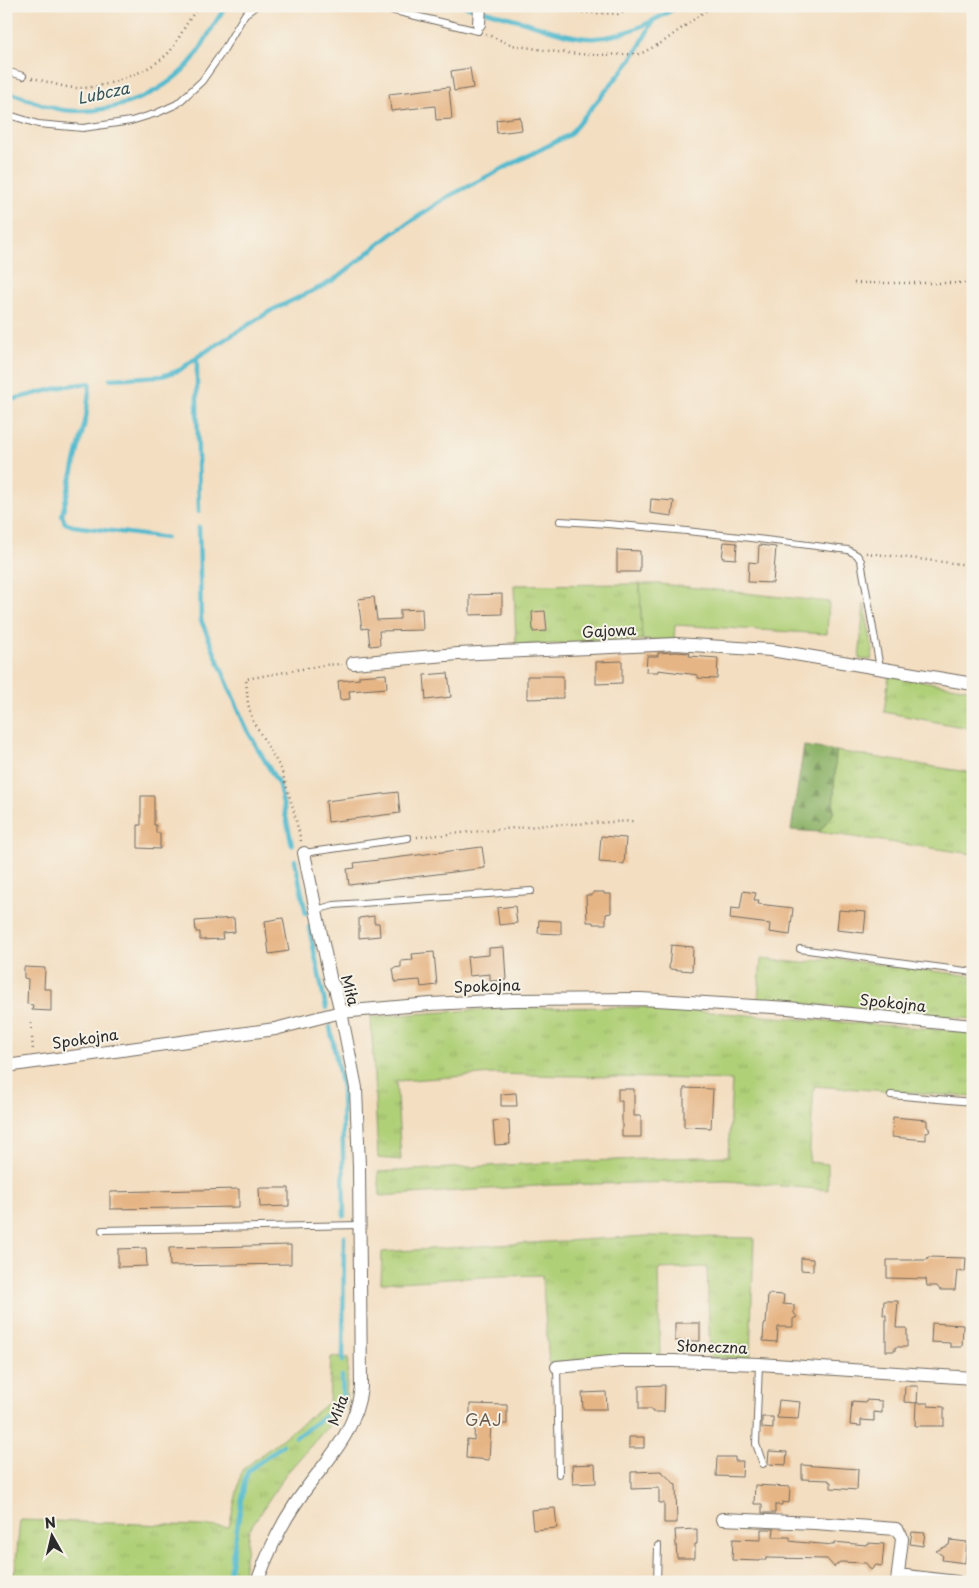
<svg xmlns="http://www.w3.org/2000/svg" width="979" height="1588" font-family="'Playpen Sans',sans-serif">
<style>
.grass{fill:url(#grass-tufts);stroke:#6e7e52}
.forest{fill:url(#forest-firs);stroke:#5c6e4a}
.garden{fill:#b0d078;stroke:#6e7e52}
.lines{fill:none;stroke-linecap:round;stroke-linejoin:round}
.stream{stroke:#51bace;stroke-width:4.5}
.building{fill:#e6b585}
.lane-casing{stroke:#716a60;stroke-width:8}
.street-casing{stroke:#716a60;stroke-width:14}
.path{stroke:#716a60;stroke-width:2.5;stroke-dasharray:1 4;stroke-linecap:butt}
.lane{stroke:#fff;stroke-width:6}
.street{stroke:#fff;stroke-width:12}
.labels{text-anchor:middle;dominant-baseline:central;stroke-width:4;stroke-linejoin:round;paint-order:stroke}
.street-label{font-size:15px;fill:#2b2b2b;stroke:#f7f3e8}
.water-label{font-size:16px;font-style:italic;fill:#36565c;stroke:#f7f3e8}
.neighbourhood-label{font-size:16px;letter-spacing:1px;fill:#6c5b4a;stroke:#f7f3e8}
</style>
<defs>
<pattern id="grass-tufts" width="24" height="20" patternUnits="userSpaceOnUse" patternTransform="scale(1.25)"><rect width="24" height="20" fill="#b0d078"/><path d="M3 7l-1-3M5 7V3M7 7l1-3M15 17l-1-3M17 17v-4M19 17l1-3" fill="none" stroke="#98b368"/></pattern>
<pattern id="forest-firs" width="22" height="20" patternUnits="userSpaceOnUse" patternTransform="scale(1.25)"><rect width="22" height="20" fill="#8cb268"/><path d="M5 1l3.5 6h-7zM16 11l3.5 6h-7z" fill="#739156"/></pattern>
</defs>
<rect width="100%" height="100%" fill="#f7f3e8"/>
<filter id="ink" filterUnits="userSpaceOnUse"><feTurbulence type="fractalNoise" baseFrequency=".02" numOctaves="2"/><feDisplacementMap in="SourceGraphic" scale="10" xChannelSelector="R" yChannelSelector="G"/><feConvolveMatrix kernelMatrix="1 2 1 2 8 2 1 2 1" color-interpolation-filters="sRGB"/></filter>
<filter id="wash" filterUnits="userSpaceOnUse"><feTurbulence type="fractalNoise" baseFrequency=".0096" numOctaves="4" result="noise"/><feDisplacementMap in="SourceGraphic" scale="20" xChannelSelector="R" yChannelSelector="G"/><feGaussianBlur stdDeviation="1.12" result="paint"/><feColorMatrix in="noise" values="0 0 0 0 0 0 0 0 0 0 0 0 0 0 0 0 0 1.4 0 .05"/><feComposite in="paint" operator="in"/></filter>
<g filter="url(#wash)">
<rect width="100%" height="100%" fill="#f3dec1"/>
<path class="grass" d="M640 584 642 640 516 646 514 585Z
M864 604 873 650 871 660 859 659Z
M889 675 973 690V729L884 712Z
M836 751 973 773V854L819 832 833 814Z
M827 958 973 976V1019L758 1000 761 959 801 963Z
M643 1007 973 1032V1097L814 1086 809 1162 828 1164V1190L727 1181 552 1185 380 1196 378 1172 561 1162 728 1156 732 1080 494 1074 396 1081 401 1160 378 1158 371 1017 503 1008Z
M647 1236 754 1238 750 1358H710L707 1267 658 1269 660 1355 623 1354 549 1364 542 1275 501 1276 381 1283 382 1252Z
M331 1357 348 1358 346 1406 285 1475 249 1530 242 1582H6V1572H15L20 1520 229 1527 242 1470 329 1402Z"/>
<path class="forest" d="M804 746 836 751 833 814 819 832 791 830Z"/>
<path class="garden" d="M640 584H660L829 602 827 634 675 625 674 640H642Z"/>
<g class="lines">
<path class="stream" d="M465 6C485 11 505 16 525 22 544 28 576 40 596 38 626 36 653 22 678 6
M6 91C28 99 52 111 76 111 120 112 167 92 194 58 206 42 213 22 227 6
M110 379 162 376 180 370 197 357
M90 383 86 418 62 515 65 523 73 526 166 538
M6 401 66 386 90 383
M199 512 197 401V357L272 310 325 285 338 277 392 234 447 197 569 135 628 64 639 47 653 21
M199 527 201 620 246 728 279 785 292 845
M295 860 306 914
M309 927 326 1008
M330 1027 342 1088 344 1216
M343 1361 344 1236
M340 1406 343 1404V1400L342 1376
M296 1437 325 1416
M228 1582 245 1481 248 1471 283 1445"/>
</g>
<g id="blocks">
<path class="building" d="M470 68 473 88 454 91 451 71Z
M449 87 452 119 436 120 435 106 391 111 389 94Z
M520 117 522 130 497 133 496 120Z
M651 499 674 501 672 516 650 513Z
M724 542 737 543 736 559 722 558Z
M759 545 776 547 773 583 748 582 749 562 758 563Z
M617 550 640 551V572H617Z
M502 594V614L470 615V595Z
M374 597 377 620 400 619V610L422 609 423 630 379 631 380 645 370 646 368 628 362 629 358 599Z
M545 611 547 631 533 632 532 612Z
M676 652 690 653 689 656 718 658 717 679 698 678V675L658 670V672H646L647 656H658V653Z
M622 661V683L596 684V662Z
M448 673 451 697 426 700 424 675Z
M386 674 387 688 349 691 350 699 340 700 338 681 359 679V676Z
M527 676H563V698L527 699Z
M398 792 400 813 328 822 326 801Z
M141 796H154V825H156V833H160V849L138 848V825H141Z
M601 836 626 838 624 864 599 862Z
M482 847 485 868 349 885 347 869 355 868 354 863Z
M743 891 756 893 754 900H759L758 904 793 908 790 935 769 932 770 924 730 919 731 908 740 909Z
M593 892H604V894H611V913L606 914V924H593V922H587L586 895H593Z
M515 906 517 923 499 925 497 908Z
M839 910 866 912 864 933 837 930Z
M374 916V923H379L380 936 359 938V918Z
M234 918 235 932 222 933 223 939 200 940V932H196L195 921Z
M283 918 289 951 269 954 265 921Z
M539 920 561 921V934L538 933Z
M671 945 693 947 692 971 669 969Z
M504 947 506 980 490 981V974L469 976 467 957 489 955V948Z
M434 952 437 985 421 987 420 980 395 982 393 968 401 967V961L413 960 412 954Z
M24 967 45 968 44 989H51V1011L32 1010 33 1005 27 1004 28 979 24 978Z
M684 1088 713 1089 711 1128 684 1127Z
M618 1089H634V1116H641V1137H622V1101H618Z
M516 1093 517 1106H501V1094Z
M893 1117 927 1120V1126L930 1130 926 1133V1140L892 1137Z
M509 1120 510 1144 495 1145 493 1121Z
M259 1188H289V1206L260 1207Z
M239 1189V1207L110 1209V1192Z
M291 1245V1264L170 1266 169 1248Z
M146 1248 147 1266 118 1267V1249Z
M928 1257 966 1258 965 1272 957 1271 955 1290H940L937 1286H927L926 1279 887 1278V1260H927Z
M801 1258 813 1259V1271L801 1270Z
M768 1294 784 1295 783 1304 794 1305V1313L797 1317 793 1319V1327H778L777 1342 763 1341 764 1324H766Z
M884 1301H898L896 1328H907V1347H895V1351H886V1315H883Z
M675 1323H700V1341H675Z
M932 1323 963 1325 962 1347H950V1343L931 1342Z
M665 1385 664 1412H652V1409H639V1386Z
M905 1386H918L917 1403 904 1402Z
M606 1392 607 1409H583L582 1393Z
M779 1400 800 1402 798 1419 777 1418Z
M866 1400 882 1401V1413L874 1412V1421L861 1420V1426L850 1425 852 1401 865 1402Z
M916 1403H928V1406L944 1407V1426H915Z
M470 1404 507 1405V1424H491L489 1460 466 1458 467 1439 474 1440 475 1419H470Z
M762 1417H773V1429L762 1428Z
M629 1437H644V1448H629Z
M769 1451 787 1452 786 1465 768 1464Z
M717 1457H735V1461H743L742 1477 716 1476Z
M595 1464 596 1483 573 1484 572 1465Z
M802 1465 858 1469 857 1490 831 1488V1482H829V1480L802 1479Z
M661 1471 676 1485 677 1523H664V1503H659V1488L631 1489V1472Z
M755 1485 790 1487 789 1503 782 1502V1505H775V1513H762V1504H754Z
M555 1508 557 1528 533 1530 531 1510Z
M697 1529V1544H695V1558H677L675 1530Z
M761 1529H774L773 1537H790V1541L797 1542 834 1545V1542L866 1545 867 1543 884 1544 882 1566 876 1565 871 1570 866 1563 840 1562 834 1567 827 1559 766 1558V1560H759V1561L732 1560 733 1539 761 1540Z
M912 1532 925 1533 923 1546 910 1544Z
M950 1540 967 1542 965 1563 942 1560 943 1556 936 1551 949 1545Z"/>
</g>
</g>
<g filter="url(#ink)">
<use href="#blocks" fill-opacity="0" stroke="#716a60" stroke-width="1"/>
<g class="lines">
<g class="lane-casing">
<path id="lane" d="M374 6 478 31 479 24
M6 71 23 76
M6 114 38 124 83 128 131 121 157 113 177 104 202 81 223 51 245 14 256 6
M560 521C656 526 752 538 848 550L857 555 861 561 880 668
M304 853 408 838
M316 910 334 905 531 891
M800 949 973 972
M891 1095 973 1102
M102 1230 360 1225
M759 1364 756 1444 763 1464
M557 1367 559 1474
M657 1582 658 1546"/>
</g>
<g class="street-casing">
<path id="street" d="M479 24 480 6
M353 663 458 654 676 644 771 650 973 684
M6 1066 275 1029 341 1012 430 1004 512 1000 641 999 788 1008 973 1026
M557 1367 622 1361H673L759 1364 973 1378
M722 1519 815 1523 896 1529 901 1535 902 1539 897 1582
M898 1575 957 1582
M257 1582C267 1555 278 1530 294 1506 321 1464 355 1439 361 1387L359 1167 356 1088 341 1012 335 988 331 982 304 853"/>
</g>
<path class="path" d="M543 6 570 12 618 14 641 6
M486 34 512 45 557 52 591 55 640 54 663 42 712 6
M32 78C47 81 63 88 77 88 104 89 154 71 171 50 182 35 187 18 201 6
M854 283H973
M973 529 969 565H973
M866 553 969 565
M417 837 548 825 635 821
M301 841 293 808 281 769 253 721 248 704 246 679 324 665 342 664
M31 1023 33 1050"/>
<use href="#lane" class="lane"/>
<use href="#street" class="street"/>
</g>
</g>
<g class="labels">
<g class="street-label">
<text transform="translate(609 630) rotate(-3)">Gajowa</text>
<text transform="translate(487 985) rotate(-2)">Spokojna</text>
<text transform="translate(351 990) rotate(75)">Miła</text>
<text transform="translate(893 1002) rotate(6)">Spokojna</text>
<text transform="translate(85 1038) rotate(-8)">Spokojna</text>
<text transform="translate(712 1346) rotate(2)">Słoneczna</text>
<text transform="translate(337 1410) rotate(-70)">Miła</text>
</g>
<g class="water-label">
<text transform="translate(103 92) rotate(-12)">Lubcza</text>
</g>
<g class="neighbourhood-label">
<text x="484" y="1419">GAJ</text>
</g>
</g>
<rect width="979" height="1588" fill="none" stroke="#f7f3e8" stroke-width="25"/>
<g transform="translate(52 1536) rotate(352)" stroke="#f7f3e8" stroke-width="4" paint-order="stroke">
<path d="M0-4L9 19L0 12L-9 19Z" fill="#2b2b2b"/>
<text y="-8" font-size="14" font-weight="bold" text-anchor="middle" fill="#2b2b2b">N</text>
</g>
</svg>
